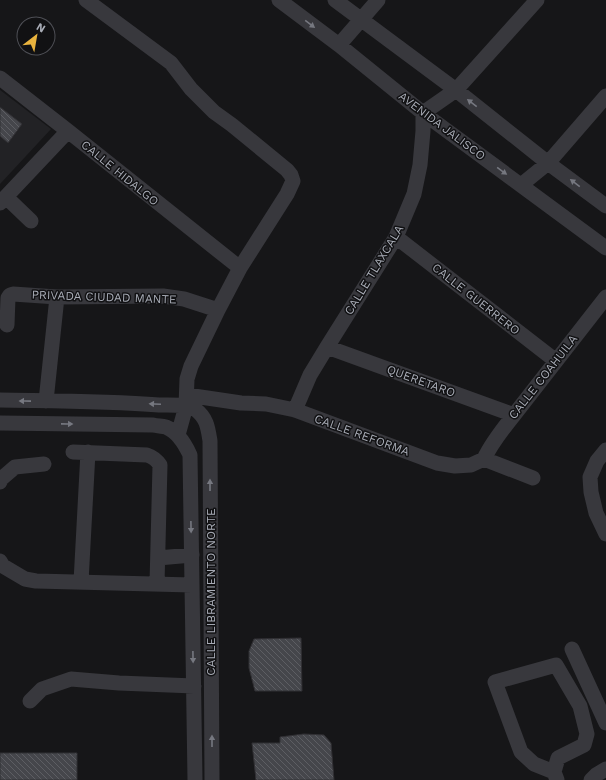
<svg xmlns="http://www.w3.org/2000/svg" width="606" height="780" font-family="'Work Sans',sans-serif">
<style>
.built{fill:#222225}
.building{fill:url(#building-back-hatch);stroke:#313034}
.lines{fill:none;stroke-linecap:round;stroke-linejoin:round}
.minor{stroke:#38383d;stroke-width:15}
.oneway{fill:#767880}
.labels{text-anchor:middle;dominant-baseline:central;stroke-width:3;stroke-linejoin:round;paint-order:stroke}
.street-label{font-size:12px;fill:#a9adb7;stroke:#111113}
</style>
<defs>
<pattern id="building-back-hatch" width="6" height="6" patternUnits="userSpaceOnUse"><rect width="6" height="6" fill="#45464b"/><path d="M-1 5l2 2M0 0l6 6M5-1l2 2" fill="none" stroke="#5d5e63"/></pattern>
</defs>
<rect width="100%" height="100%" fill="#161618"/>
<path class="built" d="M0 90 51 129 0 184Z"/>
<path class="building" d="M0 107 22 124 8 143 0 136Z
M301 638 302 691H255L249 668V651L254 639Z
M304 734 324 735 331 743 334 780H256L252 743H280V737Z
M0 753H77V780H0Z"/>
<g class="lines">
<path class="minor" d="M86 0 171 63 191 89 214 112 232 125 287 170 291 175 293 181 287 194 240 268 218 310 191 366 187 379 186 406 178 435
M279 0 339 45 423 113 606 248
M335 0 456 90 548 163 606 206
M339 45 378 0
M0 78 68 131 240 268
M521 185 548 163 606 96
M6 197 31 221
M0 203 68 131
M396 237 556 361
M7 325 8 298 10 295 13 294 57 297 163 296 184 299 218 310
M327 347 514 415
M187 395 241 403 266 404 295 410 437 463 455 466 471 465 484 459 533 478
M0 400C53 401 106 401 159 405 168 405 187 404 195 409 207 418 208 428 210 441L212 780
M46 401 57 297
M295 410 310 375 327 347 396 237 414 194 420 165 423 131V113L456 90 537 0
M0 423 153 425C157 426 162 426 166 427 178 432 185 444 190 455L195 780
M606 450 597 461 590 477 591 492 596 513 606 534
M73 452 147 455C153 457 156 459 160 465L157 584
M484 459C492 442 503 429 514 415L606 297
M0 482 1 479 15 467 44 464
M158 558 192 555
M0 561 3 566 25 579 36 581 192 585
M81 582 88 452
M572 649 606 723
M30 701 42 689 71 679 119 683 194 686
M554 772 534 764 521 752 495 682 556 665 580 706 587 734 584 745 558 758 554 772 557 780
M591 780 596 775 606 769"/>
</g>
<defs><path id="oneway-solid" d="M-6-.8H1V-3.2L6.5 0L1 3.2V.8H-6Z"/></defs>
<g class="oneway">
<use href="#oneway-solid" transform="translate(310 24) rotate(37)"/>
<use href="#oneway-solid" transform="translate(472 103) rotate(-142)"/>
<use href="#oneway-solid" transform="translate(502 171) rotate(36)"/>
<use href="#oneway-solid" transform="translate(575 183) rotate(-143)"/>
<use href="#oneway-solid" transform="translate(25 401) rotate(-179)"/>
<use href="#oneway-solid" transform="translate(155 404) rotate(-177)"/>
<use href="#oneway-solid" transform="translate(67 424) rotate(1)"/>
<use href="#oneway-solid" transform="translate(210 485) rotate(-90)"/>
<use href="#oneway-solid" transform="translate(191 527) rotate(89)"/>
<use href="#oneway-solid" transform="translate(193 657) rotate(89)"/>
<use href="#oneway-solid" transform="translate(212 741) rotate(-90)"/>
</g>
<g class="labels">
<g class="street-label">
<text transform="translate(442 126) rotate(37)">AVENIDA JALISCO</text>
<text transform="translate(120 173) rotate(39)">CALLE HIDALGO</text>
<text transform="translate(374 270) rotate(-59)">CALLE TLAXCALA</text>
<text transform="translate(104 297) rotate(2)">PRIVADA CIUDAD MANTE</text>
<text transform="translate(476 299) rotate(38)">CALLE GUERRERO</text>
<text transform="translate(543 377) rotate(-52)">CALLE COAHUILA</text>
<text transform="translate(421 381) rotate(20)">QUERETARO</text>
<text transform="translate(362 435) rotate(20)">CALLE REFORMA</text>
<text transform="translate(211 592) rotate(-90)">CALLE LIBRAMIENTO NORTE</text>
</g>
</g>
<g transform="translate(36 36) rotate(31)"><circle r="19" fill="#111113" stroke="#4e4f55"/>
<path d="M0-3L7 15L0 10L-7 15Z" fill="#e9b33e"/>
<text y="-6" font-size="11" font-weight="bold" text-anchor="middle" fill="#a9adb7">N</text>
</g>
</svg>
